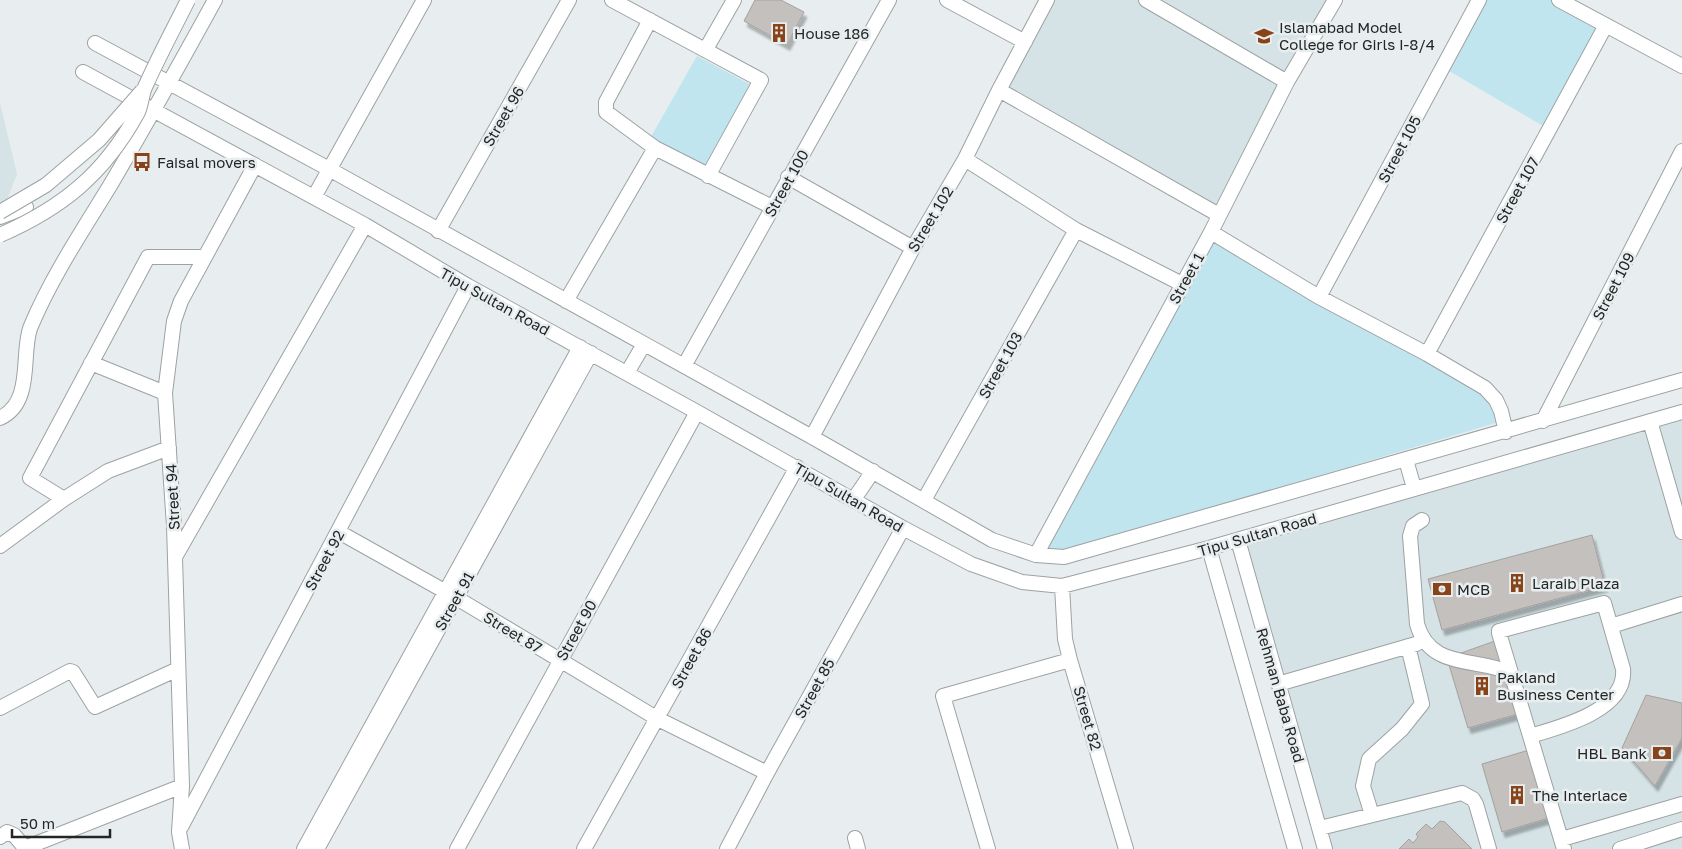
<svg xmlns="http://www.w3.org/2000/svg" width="1682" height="849" font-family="'Golos Text',sans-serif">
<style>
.built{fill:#d5e3e6}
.green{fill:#c0e5ee}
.building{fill:#c4c0be;stroke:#a5a19f;filter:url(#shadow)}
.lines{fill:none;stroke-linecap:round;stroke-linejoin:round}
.minor-casing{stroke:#9da2a3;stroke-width:16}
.minor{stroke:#fff;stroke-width:14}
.minor-bridge-casing{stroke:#9da2a3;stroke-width:16;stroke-linecap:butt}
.minor-bridge{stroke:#fff;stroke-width:14}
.labels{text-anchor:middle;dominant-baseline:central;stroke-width:5;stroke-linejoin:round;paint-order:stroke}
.poi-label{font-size:15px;fill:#242626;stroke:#e8eeef;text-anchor:start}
.street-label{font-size:15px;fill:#242626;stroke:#e8eeef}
</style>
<defs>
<filter id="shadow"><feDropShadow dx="3" dy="5.5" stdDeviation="1" flood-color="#0004"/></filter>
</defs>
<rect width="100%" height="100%" fill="#e8eeef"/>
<path class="built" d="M1049 0H1138L1281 84 1214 209 998 93Z
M1160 0H1327L1284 72Z
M0 103 17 174 5 205 0 207Z
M1682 412V849H1324L1238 540Z"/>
<path class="green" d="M1486 0H1551L1601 27 1545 127 1449 71Z
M697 56 757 88 704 180 644 149Z
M1212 240 1484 394 1499 422 1066 551H1044Z"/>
<path class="building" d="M755 0H781L804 12 787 45 744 21Z
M1592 535 1605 586 1442 630 1428 579Z
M1495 641 1518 714 1468 728 1447 658Z
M1646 695 1682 703V738L1655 786 1622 748Z
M1529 750 1549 818 1502 832 1482 764Z
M1440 821 1445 822 1472 849H1399L1409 839 1413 843 1418 837 1416 834 1426 824 1432 829Z"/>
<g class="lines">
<g class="minor-casing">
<path id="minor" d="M612 0 761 80 708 176
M947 0 1025 42
M1146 0 1287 82
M1559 0 1682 66
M650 20 606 102V112L655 148 772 207
M95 43 329 169 812 437 992 540 1036 555 1064 557 1682 380
M706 49 734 0
M83 72 365 225 468 286 697 412 903 528 971 564 1022 582 1062 586 1209 548 1682 412
M999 90 1219 215
M965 159 1076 230 1182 284
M788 177 913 248
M314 197 424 0
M0 217 26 207
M438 231 569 0
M1211 232 1319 297 1427 354 1485 388 1496 400 1501 411 1506 432
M1319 297 1479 0
M566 301 655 148
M1427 354 1606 25
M91 363 165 393
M684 366 889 0
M627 373 644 344
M0 418C35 402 20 351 31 326 52 276 83 230 111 184 147 123 181 62 215 0
M1543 421 1682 151
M1650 421 1682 532
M812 437 913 248 965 159 999 90 1047 0
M1406 460 1414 488
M64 499 30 478 148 257H205
M854 499 873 471
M924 500 1076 230
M1422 520 1413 526 1410 536 1417 624C1430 670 1476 657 1511 673
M339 532 455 597 658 719 767 773
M1238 540 1325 849
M0 546 64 499 108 471 169 448
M1209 548 1295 849
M1036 555 1211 232 1287 82 1335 0
M175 557 365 225
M1062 586 1065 639 1070 660 1126 849
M1611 626 1682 604
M1278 684 1416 644
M0 708 70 671 73 672 95 707 178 669
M1530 736C1561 727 1627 710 1623 669L1604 603 1499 631V633L1564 849
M1372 815 1363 786 1369 759 1402 729 1422 704 1408 646
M181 827 468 286
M1320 828 1462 793 1473 799 1476 804 1489 849
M0 837 7 832 14 835 26 849
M855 838 858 849
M1562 839 1682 804
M25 848 182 786
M182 849 179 832 182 786 174 526 165 393 174 321 181 301 255 165
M304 849 580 347
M317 849 591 353
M457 849 697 412
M584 849 797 467
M727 849 767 773 903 528
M988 849 943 696 1070 660
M1620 849 1682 829"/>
</g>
<use href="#minor" class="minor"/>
<g class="minor-bridge-casing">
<path id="minor-bridge" d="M0 212 46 185 99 140 142 91
M0 235C62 208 104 174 137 114 142 106 141 94 146 85 159 56 174 28 188 0"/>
</g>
<use href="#minor-bridge" class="minor-bridge"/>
</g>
<defs>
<g id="building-bare" transform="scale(1.5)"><path d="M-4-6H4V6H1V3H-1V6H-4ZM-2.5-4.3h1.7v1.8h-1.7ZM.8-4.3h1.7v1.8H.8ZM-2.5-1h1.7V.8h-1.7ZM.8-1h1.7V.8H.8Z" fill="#884318" stroke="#e8eeef" stroke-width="2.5" paint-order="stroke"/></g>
<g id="university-bare" transform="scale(1.5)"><path d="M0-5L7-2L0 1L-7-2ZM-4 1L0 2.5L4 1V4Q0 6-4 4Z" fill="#884318" stroke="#e8eeef" stroke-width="2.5" paint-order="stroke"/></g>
<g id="bus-bare" transform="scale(1.5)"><path d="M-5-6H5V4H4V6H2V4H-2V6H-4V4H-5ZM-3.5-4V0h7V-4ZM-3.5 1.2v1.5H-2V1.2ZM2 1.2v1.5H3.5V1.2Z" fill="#884318" stroke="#e8eeef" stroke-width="2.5" paint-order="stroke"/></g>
<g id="bank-bare" transform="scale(1.5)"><path d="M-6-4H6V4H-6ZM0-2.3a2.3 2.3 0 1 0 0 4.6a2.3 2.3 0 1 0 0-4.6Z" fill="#884318" stroke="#e8eeef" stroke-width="2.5" paint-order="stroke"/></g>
</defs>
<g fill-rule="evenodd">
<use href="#building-bare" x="779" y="33"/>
<use href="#university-bare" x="1264" y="36"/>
<use href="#bus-bare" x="142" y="162"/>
<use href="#building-bare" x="1517" y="583"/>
<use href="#bank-bare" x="1442" y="589"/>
<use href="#building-bare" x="1482" y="686"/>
<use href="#bank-bare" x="1662" y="753"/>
<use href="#building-bare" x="1517" y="795"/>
</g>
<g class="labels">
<g class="poi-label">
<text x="1279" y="27">Islamabad Model<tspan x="1279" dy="17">College for Girls I-8/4</tspan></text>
<text x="794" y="33">House 186</text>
<text x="157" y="162">Faisal movers</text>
<text x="1532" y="583">Laraib Plaza</text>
<text x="1457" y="589">MCB</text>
<text x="1497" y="677">Pakland<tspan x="1497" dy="17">Business Center</tspan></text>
<text x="1647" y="753" text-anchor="end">HBL Bank</text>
<text x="1532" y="795">The Interlace</text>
</g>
<g class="street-label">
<text transform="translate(503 116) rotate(-60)">Street 96</text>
<text transform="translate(1399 149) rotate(-62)">Street 105</text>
<text transform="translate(786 183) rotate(-61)">Street 100</text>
<text transform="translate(1517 190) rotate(-61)">Street 107</text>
<text transform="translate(930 219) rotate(-59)">Street 102</text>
<text transform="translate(1186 278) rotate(-61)">Street 1</text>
<text transform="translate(1613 286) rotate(-63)">Street 109</text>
<text transform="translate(495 301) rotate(29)">Tipu Sultan Road</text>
<text transform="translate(1000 365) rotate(-61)">Street 103</text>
<text transform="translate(172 497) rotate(-93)">Street 94</text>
<text transform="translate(849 497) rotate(30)">Tipu Sultan Road</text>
<text transform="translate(1257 534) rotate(-16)">Tipu Sultan Road</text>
<text transform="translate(324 560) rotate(-62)">Street 92</text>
<text transform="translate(454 601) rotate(-61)">Street 91</text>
<text transform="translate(576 630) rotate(-61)">Street 90</text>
<text transform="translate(513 632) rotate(31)">Street 87</text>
<text transform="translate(691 658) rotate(-61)">Street 86</text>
<text transform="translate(814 688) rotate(-61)">Street 85</text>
<text transform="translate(1281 695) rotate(74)">Rehman Baba Road</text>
<text transform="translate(1088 718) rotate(74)">Street 82</text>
</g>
</g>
<path d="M12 829v8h98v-8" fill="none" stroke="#242626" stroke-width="2.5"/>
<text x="20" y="829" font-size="15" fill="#242626" stroke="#e8eeef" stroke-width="4" paint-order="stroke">50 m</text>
</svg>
